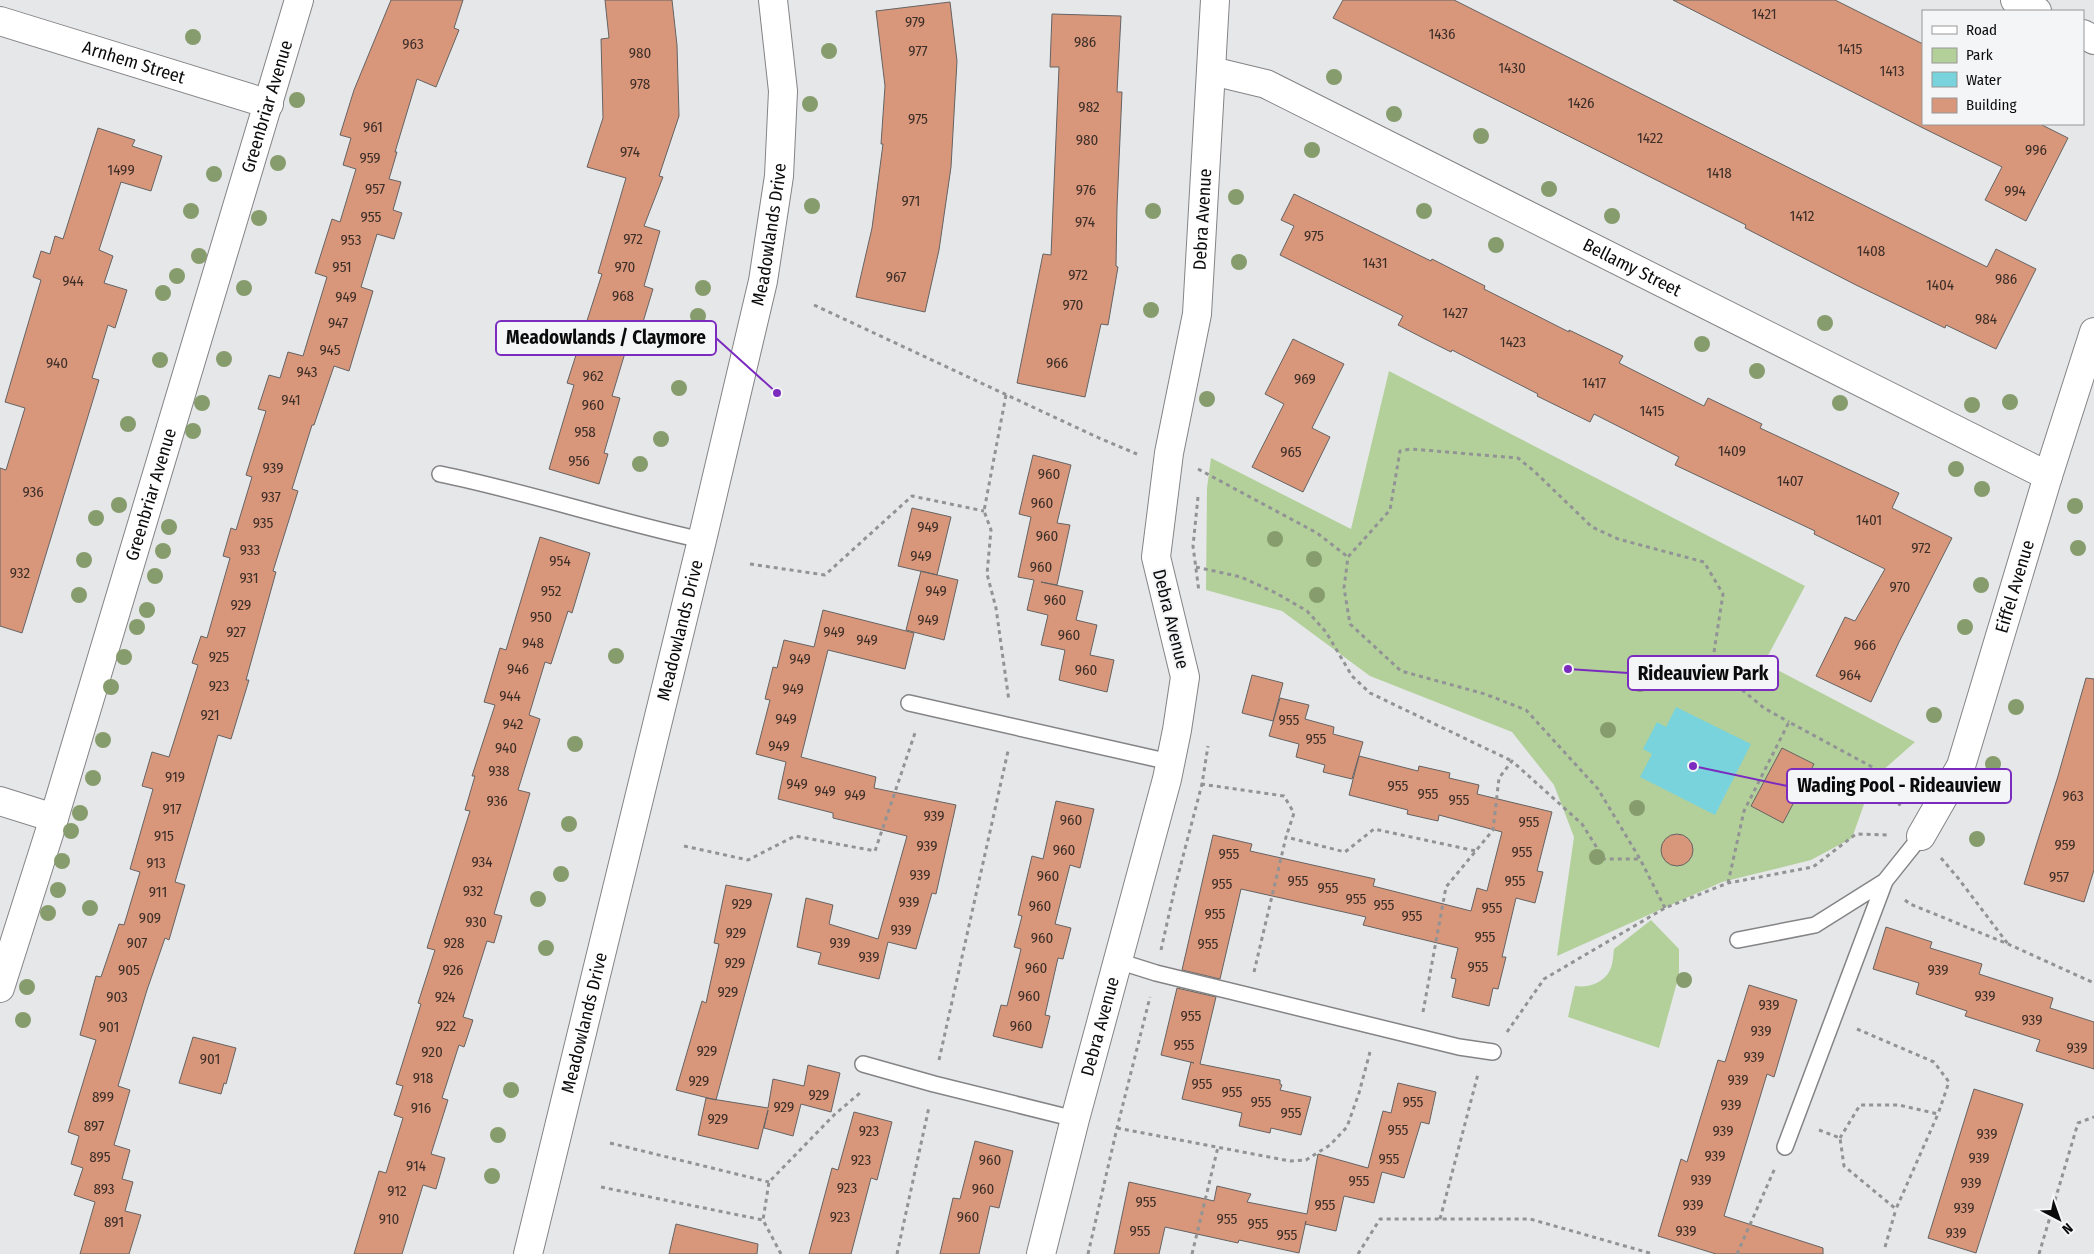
<svg xmlns="http://www.w3.org/2000/svg" width="2094" height="1254" font-family="'Fira Sans Condensed',sans-serif">
<style>
.green{fill:#b3d09b}
.water{fill:#78d3dc}
.building{fill:#d8977b;stroke:#656363}
.lines{fill:none;stroke-linecap:round;stroke-linejoin:round}
.lane-casing{stroke:#848486;stroke-width:18}
.street-casing{stroke:#848486;stroke-width:30}
.secondary-casing{stroke:#848486;stroke-width:30}
.path{stroke:#929394;stroke-width:3;stroke-dasharray:4 4;stroke-linecap:butt}
.lane{stroke:#fff;stroke-width:15}
.street{stroke:#fff;stroke-width:28}
.secondary{stroke:#fff;stroke-width:28}
.tree{fill:#879c6c}
.labels{text-anchor:middle;dominant-baseline:central;stroke-width:4;stroke-linejoin:round;paint-order:stroke}
.number-label{font-size:15px;fill:#3e2e28}
.street-label{font-size:18px;fill:#0b0b0c;stroke:#f4f5f6}
.leader{fill:none;stroke:#7b2cbf;stroke-width:2}
.callout-dot{fill:#7b2cbf;stroke:#f4f5f6;stroke-width:2}
.callout{fill:#f4f5f6;stroke:#7b2cbf;stroke-width:2}
.callout-label{font-size:19px;text-anchor:middle;font-weight:bold;fill:#0b0b0c}
</style>
<rect width="100%" height="100%" fill="#e6e7e9"/>
<path class="green" d="M1389 371 1805 586 1764 663 1915 742 1873 779 1852 838 1811 860 1722 882 1557 956 1574 837 1554 785 1512 732 1370 676 1282 611 1206 590 1207 488 1211 458 1351 529Z
M1651 920 1679 949V975L1659 1048 1568 1017 1575 986C1588 988 1604 983 1610 970 1613 964 1613 956 1614 949Z"/>
<path class="water" d="M1676 707 1751 744 1715 815 1640 777 1652 754 1643 749 1657 722 1666 727Z"/>
<path class="building" d="M391 0H463L454 28 459 30 436 87 417 79 395 152H397L389 179 401 182 393 210 402 213 394 239 377 234 361 287 373 291 349 371 334 366 314 425H312L292 489 298 491 273 571 276 572 246 680H249L231 739 218 735 175 882 185 885 169 940 165 938 147 990 118 1086 130 1090 114 1145 130 1150 122 1179 133 1182 125 1211 141 1215 129 1254H80L95 1202 74 1195 83 1168 71 1164 79 1136 68 1132 96 1040 80 1035 96 976 101 977 119 924 124 925 140 872 130 869 153 789 142 786 152 752 169 757 198 665 192 663 201 636 207 638 230 558 223 556 231 528 236 530 252 477 246 475 266 411 258 409 269 375 280 378 288 352 303 356 327 277 315 273 332 219 340 222 356 169 343 165 351 138 340 135 354 90Z
M605 0H672L677 45 679 116 659 176 663 177 644 226 660 231 644 286 653 289 636 345 628 343 612 396 620 398 604 453 608 454 599 484 549 469 574 385 567 383 602 274 598 273 626 178 587 167 603 118 601 39 609 38Z
M1343 0H1454L1987 267 1996 249 2036 269 1996 349 1946 325 1945 328 1856 285 1745 228 1746 225 1333 18Z
M1673 0H1835L1923 44V124H2040L2068 138 2026 221 1985 200 2002 167 1923 128Z
M950 2 957 61 951 167 939 250 925 312 856 297 872 228 883 144H881L885 86 876 11Z
M1052 14 1121 16 1117 92H1122L1117 207 1116 266 1118 267 1108 325 1101 324 1085 397 1017 383 1043 254 1051 255 1059 67H1050Z
M98 128 135 140 132 146 162 156 151 191 121 182 99 250 113 256 104 283 127 290 115 328 108 325 92 378 99 380 22 633 0 626V468L6 470 25 408 5 402 41 280 33 277 41 251 50 254 55 236 63 239Z
M1294 194 1431 261 1432 259 1485 286 1484 289 1569 332V330L1623 356 1619 363 1704 406 1708 398 1762 424 1760 428 1899 493 1892 508 1952 538 1899 642 1871 702 1816 676 1845 617 1855 621 1885 569 1814 534 1815 531 1675 465 1679 457 1594 414 1590 422 1537 396 1538 394 1452 350 1451 352 1425 339 1398 325 1403 316 1280 255 1294 226 1281 220Z
M1293 339 1344 364 1312 428 1330 437 1303 492 1252 467 1284 404 1265 394Z
M1033 455 1071 465 1057 523 1070 525 1057 585 1041 582 1083 591 1076 620 1097 625 1090 655 1114 660 1107 692 1059 680 1065 650 1041 645 1048 615 1027 610 1034 580 1018 577 1031 517 1019 514Z
M912 508 951 517 937 575 898 566Z
M540 537 590 553 572 613 568 611 551 664 545 662 529 715 540 719 518 790 530 793 494 914 502 916 494 943 487 941 463 1017 473 1020 464 1047 459 1045 442 1098 448 1100 431 1154 445 1158 436 1189 423 1185 402 1254H354L379 1171 386 1173 403 1118 394 1115 403 1086 396 1084 421 1004 418 1003 435 950 427 948 470 811 465 810 475 776H472L495 705 484 702 500 648 506 650Z
M921 571 958 580 944 640 906 630Z
M823 610 914 633 905 669 828 650 801 757 876 777 874 788 956 805 936 894 932 893 916 949 888 942 879 979 818 964 821 953 797 947 806 898 833 905 829 924 878 939 907 836 833 818V813L778 799 786 762 756 754 770 700 765 699 773 667 777 668 784 640 814 647Z
M1252 675 1283 683 1273 721 1242 713Z
M2086 678 2094 679V870L2084 902 2024 884 2058 776Z
M1280 698 1309 705 1305 719 1334 727 1333 734 1363 742 1352 779 1323 772 1325 765 1296 757 1299 744 1269 736Z
M1782 748 1814 764 1783 823 1751 806Z
M1359 756 1418 771 1419 766 1450 773 1449 778 1479 785 1477 794 1552 812 1537 871 1543 872 1535 903 1516 898 1502 957H1506L1498 989 1493 988 1489 1006 1452 997 1456 979 1451 978 1458 948 1363 925 1366 917 1241 889 1220 979 1182 970 1213 835 1252 844 1250 851 1375 879 1373 886 1471 911 1477 888 1487 891 1502 832 1439 815 1438 821 1407 814 1408 810 1349 795Z
M1056 801 1094 809 1080 868 1070 865 1055 924 1071 928 1063 959 1058 958 1045 1015 1050 1016 1042 1048 993 1036 1001 1005 1007 1006 1021 949 1014 947 1022 916 1018 915 1032 856 1043 859Z
M1661 850a16 16 0 1 1 32 0a16 16 0 1 1-32 0Z
M726 885 772 894 716 1100 676 1090 702 1001 706 1003 719 944 714 943Z
M1886 927 1932 942 1930 948 1982 964 1979 974 2053 998 2050 1008 2094 1022V1069L2036 1051 2040 1040 1965 1016 1967 1011 1916 994 1919 983 1873 969Z
M1749 985 1797 1000 1774 1077 1767 1074 1724 1216 1823 1248V1254H1716L1658 1236 1681 1159 1687 1162 1718 1060 1725 1062Z
M1177 988 1216 997 1200 1064 1280 1080V1084L1282 1085 1280 1090 1311 1097 1301 1135 1271 1128 1270 1133 1239 1126 1242 1113 1182 1099 1191 1062 1194 1063 1161 1055Z
M193 1037 236 1048 226 1084 224 1083 221 1094 179 1083Z
M808 1065 840 1073 831 1112 801 1104 793 1136 764 1128 768 1110 758 1149 698 1135 706 1098 768 1108 773 1079 804 1086Z
M1398 1083 1436 1092 1429 1124 1421 1122 1404 1178 1382 1172 1374 1203 1344 1196 1336 1231 1305 1224 1306 1221 1299 1253 1239 1240 1238 1243 1165 1227 1159 1254H1114L1129 1182 1214 1201 1217 1186 1251 1194 1247 1202 1307 1214 1318 1154 1368 1168 1383 1111 1391 1113Z
M1974 1089 2023 1104 1976 1253 1928 1238Z
M854 1112 892 1122 877 1180 871 1178 851 1254H809L832 1168 838 1170Z
M975 1141 1013 1151 999 1208 990 1206 979 1254H940L953 1198 960 1199Z
M676 1224 758 1244 757 1254H669Z"/>
<g class="lines">
<g class="lane-casing">
<path id="lane" d="M440 474C528 492 614 521 702 540
M909 703 1170 762
M1738 940 1815 925 1885 881 1921 836
M1118 961 1156 973 1459 1047 1493 1052
M863 1064 934 1084 1075 1119
M1785 1147 1885 881"/>
</g>
<g class="street-casing">
<g id="street">
<path d="M2015 0 2037 11"/>
<path id="s1" d="M0 21 269 104"/>
<path d="M2083 34 2094 40"/>
<path id="s2" d="M1212 71 1266 84 2048 476"/>
<path d="M0 801 54 818"/>
<path id="s3" d="M1921 836 1961 766 2048 476 2094 332"/>
<path id="s4" d="M0 988 54 818 299 0"/>
<path id="s5" d="M1041 1254 1075 1119 1167 779 1177 730 1185 677 1156 557 1169 453 1197 314 1215 0"/>
</g>
</g>
<g class="secondary-casing">
<g id="secondary">
<path id="s6" d="M528 1254 702 540 763 281 779 176 783 91 773 0"/>
</g>
</g>
<path class="path" d="M814 305 1099 438 1137 454
M1006 395 984 511 991 530 987 574 996 608 1009 701
M1198 469 1317 533 1348 557
M1198 497 1193 546 1199 592
M750 564 825 575 912 496 984 511
M1196 567 1241 577 1276 593 1307 611 1326 632 1352 676 1370 693 1512 761
M1201 784 1284 796 1294 813 1286 837
M684 846 748 860 795 836 875 851 916 730
M1941 858 1958 878 2008 944
M1728 883 1744 811 1789 722 1874 768 1902 808
M1905 900 1910 904 2008 944 2094 983
M1665 908 1640 859 1598 789 1526 710 1485 694 1401 671 1350 624 1344 588 1348 557 1390 510 1400 451 1411 449 1518 458 1534 471 1592 527 1618 539 1704 562 1723 594 1712 665 1764 708 1789 722
M1161 950 1176 883 1202 784 1208 746
M1254 972 1286 837 1345 852 1374 829 1476 851
M1423 1012 1446 887 1493 830 1499 778 1512 761 1582 824 1604 859H1640
M1857 1029 1934 1062 1949 1082 1938 1114
M1507 1032 1544 979 1665 908 1728 883 1813 867 1856 834 1889 835
M939 1060 1008 751
M1117 1128 1290 1161 1306 1160 1330 1145 1347 1127 1359 1093 1370 1052
M1819 1130 1840 1138 1844 1166 1896 1209 1938 1114 1899 1105H1860L1840 1138
M610 1143 769 1182
M601 1187 763 1220
M1440 1219 1478 1074
M1885 1247 1896 1209
M781 1254 763 1220 769 1182 834 1115 860 1093 861 1090
M897 1254 929 1107
M1088 1254 1117 1128 1150 997
M1192 1254 1218 1147
M1358 1254 1380 1219H1530L1653 1254
M1737 1254 1775 1168
M2039 1254 2078 1123 2094 1117"/>
<use href="#lane" class="lane"/>
<use href="#street" class="street"/>
<use href="#secondary" class="secondary"/>
</g>
<g class="tree">
<circle cx="193" cy="37" r="8"/>
<circle cx="829" cy="51" r="8"/>
<circle cx="1334" cy="77" r="8"/>
<circle cx="297" cy="100" r="8"/>
<circle cx="810" cy="104" r="8"/>
<circle cx="1394" cy="114" r="8"/>
<circle cx="1481" cy="136" r="8"/>
<circle cx="1312" cy="150" r="8"/>
<circle cx="278" cy="163" r="8"/>
<circle cx="214" cy="174" r="8"/>
<circle cx="1549" cy="189" r="8"/>
<circle cx="1236" cy="197" r="8"/>
<circle cx="812" cy="206" r="8"/>
<circle cx="191" cy="211" r="8"/>
<circle cx="1153" cy="211" r="8"/>
<circle cx="1424" cy="211" r="8"/>
<circle cx="1612" cy="216" r="8"/>
<circle cx="259" cy="218" r="8"/>
<circle cx="1496" cy="245" r="8"/>
<circle cx="199" cy="256" r="8"/>
<circle cx="1239" cy="262" r="8"/>
<circle cx="177" cy="276" r="8"/>
<circle cx="244" cy="288" r="8"/>
<circle cx="703" cy="288" r="8"/>
<circle cx="163" cy="293" r="8"/>
<circle cx="1151" cy="310" r="8"/>
<circle cx="698" cy="316" r="8"/>
<circle cx="1825" cy="323" r="8"/>
<circle cx="1702" cy="344" r="8"/>
<circle cx="224" cy="359" r="8"/>
<circle cx="160" cy="360" r="8"/>
<circle cx="1757" cy="371" r="8"/>
<circle cx="679" cy="388" r="8"/>
<circle cx="1207" cy="399" r="8"/>
<circle cx="2010" cy="402" r="8"/>
<circle cx="202" cy="403" r="8"/>
<circle cx="1840" cy="403" r="8"/>
<circle cx="1972" cy="405" r="8"/>
<circle cx="128" cy="424" r="8"/>
<circle cx="193" cy="431" r="8"/>
<circle cx="661" cy="439" r="8"/>
<circle cx="640" cy="464" r="8"/>
<circle cx="1956" cy="469" r="8"/>
<circle cx="1982" cy="489" r="8"/>
<circle cx="119" cy="505" r="8"/>
<circle cx="2075" cy="506" r="8"/>
<circle cx="96" cy="518" r="8"/>
<circle cx="169" cy="527" r="8"/>
<circle cx="1275" cy="539" r="8"/>
<circle cx="2078" cy="548" r="8"/>
<circle cx="163" cy="551" r="8"/>
<circle cx="1314" cy="559" r="8"/>
<circle cx="84" cy="560" r="8"/>
<circle cx="155" cy="576" r="8"/>
<circle cx="1981" cy="585" r="8"/>
<circle cx="79" cy="595" r="8"/>
<circle cx="1317" cy="595" r="8"/>
<circle cx="147" cy="610" r="8"/>
<circle cx="137" cy="627" r="8"/>
<circle cx="1965" cy="627" r="8"/>
<circle cx="616" cy="656" r="8"/>
<circle cx="124" cy="657" r="8"/>
<circle cx="1640" cy="684" r="8"/>
<circle cx="111" cy="687" r="8"/>
<circle cx="2016" cy="707" r="8"/>
<circle cx="1934" cy="715" r="8"/>
<circle cx="1608" cy="730" r="8"/>
<circle cx="103" cy="740" r="8"/>
<circle cx="575" cy="744" r="8"/>
<circle cx="1993" cy="764" r="8"/>
<circle cx="93" cy="778" r="8"/>
<circle cx="1637" cy="808" r="8"/>
<circle cx="80" cy="813" r="8"/>
<circle cx="569" cy="824" r="8"/>
<circle cx="71" cy="831" r="8"/>
<circle cx="1977" cy="839" r="8"/>
<circle cx="1597" cy="857" r="8"/>
<circle cx="62" cy="861" r="8"/>
<circle cx="561" cy="874" r="8"/>
<circle cx="58" cy="890" r="8"/>
<circle cx="538" cy="899" r="8"/>
<circle cx="90" cy="908" r="8"/>
<circle cx="48" cy="913" r="8"/>
<circle cx="546" cy="948" r="8"/>
<circle cx="1684" cy="980" r="8"/>
<circle cx="27" cy="987" r="8"/>
<circle cx="23" cy="1020" r="8"/>
<circle cx="511" cy="1090" r="8"/>
<circle cx="498" cy="1135" r="8"/>
<circle cx="492" cy="1176" r="8"/>
</g>
<g class="labels">
<g class="number-label">
<text x="1764" y="14">1421</text>
<text x="915" y="22">979</text>
<text x="1442" y="34">1436</text>
<text x="1085" y="42">986</text>
<text x="413" y="44">963</text>
<text x="1850" y="49">1415</text>
<text x="918" y="51">977</text>
<text x="640" y="53">980</text>
<text x="1512" y="68">1430</text>
<text x="1892" y="71">1413</text>
<text x="640" y="84">978</text>
<text x="1581" y="103">1426</text>
<text x="1089" y="107">982</text>
<text x="918" y="119">975</text>
<text x="373" y="127">961</text>
<text x="1650" y="138">1422</text>
<text x="1087" y="140">980</text>
<text x="2036" y="150">996</text>
<text x="630" y="152">974</text>
<text x="370" y="158">959</text>
<text x="121" y="170">1499</text>
<text x="1719" y="173">1418</text>
<text x="375" y="189">957</text>
<text x="1086" y="190">976</text>
<text x="2015" y="191">994</text>
<text x="911" y="201">971</text>
<text x="1802" y="216">1412</text>
<text x="371" y="217">955</text>
<text x="1085" y="222">974</text>
<text x="1314" y="236">975</text>
<text x="633" y="239">972</text>
<text x="351" y="240">953</text>
<text x="1871" y="251">1408</text>
<text x="1375" y="263">1431</text>
<text x="342" y="267">951</text>
<text x="625" y="267">970</text>
<text x="1078" y="275">972</text>
<text x="896" y="277">967</text>
<text x="2006" y="279">986</text>
<text x="73" y="281">944</text>
<text x="1940" y="285">1404</text>
<text x="623" y="296">968</text>
<text x="346" y="297">949</text>
<text x="1073" y="305">970</text>
<text x="1455" y="313">1427</text>
<text x="1986" y="319">984</text>
<text x="338" y="323">947</text>
<text x="1513" y="342">1423</text>
<text x="330" y="350">945</text>
<text x="57" y="363">940</text>
<text x="1057" y="363">966</text>
<text x="307" y="372">943</text>
<text x="593" y="376">962</text>
<text x="1305" y="379">969</text>
<text x="1594" y="383">1417</text>
<text x="291" y="400">941</text>
<text x="593" y="405">960</text>
<text x="1652" y="411">1415</text>
<text x="585" y="432">958</text>
<text x="1732" y="451">1409</text>
<text x="1291" y="452">965</text>
<text x="579" y="461">956</text>
<text x="273" y="468">939</text>
<text x="1049" y="474">960</text>
<text x="1790" y="481">1407</text>
<text x="33" y="492">936</text>
<text x="271" y="497">937</text>
<text x="1042" y="503">960</text>
<text x="1869" y="520">1401</text>
<text x="263" y="523">935</text>
<text x="928" y="527">949</text>
<text x="1047" y="536">960</text>
<text x="1921" y="548">972</text>
<text x="250" y="550">933</text>
<text x="921" y="556">949</text>
<text x="560" y="561">954</text>
<text x="1041" y="567">960</text>
<text x="20" y="573">932</text>
<text x="249" y="578">931</text>
<text x="1900" y="587">970</text>
<text x="551" y="591">952</text>
<text x="936" y="591">949</text>
<text x="1055" y="600">960</text>
<text x="241" y="605">929</text>
<text x="541" y="617">950</text>
<text x="928" y="620">949</text>
<text x="236" y="632">927</text>
<text x="834" y="632">949</text>
<text x="1069" y="635">960</text>
<text x="867" y="640">949</text>
<text x="533" y="643">948</text>
<text x="1865" y="645">966</text>
<text x="219" y="657">925</text>
<text x="800" y="659">949</text>
<text x="518" y="669">946</text>
<text x="1086" y="670">960</text>
<text x="1850" y="675">964</text>
<text x="219" y="686">923</text>
<text x="793" y="689">949</text>
<text x="510" y="696">944</text>
<text x="210" y="715">921</text>
<text x="786" y="719">949</text>
<text x="1289" y="720">955</text>
<text x="513" y="724">942</text>
<text x="1316" y="739">955</text>
<text x="779" y="746">949</text>
<text x="506" y="748">940</text>
<text x="499" y="771">938</text>
<text x="175" y="777">919</text>
<text x="797" y="784">949</text>
<text x="1398" y="786">955</text>
<text x="825" y="791">949</text>
<text x="1428" y="794">955</text>
<text x="855" y="795">949</text>
<text x="2073" y="796">963</text>
<text x="1459" y="800">955</text>
<text x="497" y="801">936</text>
<text x="172" y="809">917</text>
<text x="934" y="816">939</text>
<text x="1071" y="820">960</text>
<text x="1529" y="822">955</text>
<text x="164" y="836">915</text>
<text x="2065" y="845">959</text>
<text x="927" y="846">939</text>
<text x="1064" y="850">960</text>
<text x="1522" y="852">955</text>
<text x="1229" y="854">955</text>
<text x="482" y="862">934</text>
<text x="156" y="863">913</text>
<text x="920" y="875">939</text>
<text x="1048" y="876">960</text>
<text x="2059" y="877">957</text>
<text x="1298" y="881">955</text>
<text x="1515" y="881">955</text>
<text x="1222" y="884">955</text>
<text x="1328" y="888">955</text>
<text x="473" y="891">932</text>
<text x="158" y="892">911</text>
<text x="1356" y="899">955</text>
<text x="909" y="902">939</text>
<text x="742" y="904">929</text>
<text x="1384" y="905">955</text>
<text x="1040" y="906">960</text>
<text x="1492" y="908">955</text>
<text x="1215" y="914">955</text>
<text x="1412" y="916">955</text>
<text x="150" y="918">909</text>
<text x="476" y="922">930</text>
<text x="901" y="930">939</text>
<text x="736" y="933">929</text>
<text x="1485" y="937">955</text>
<text x="1042" y="938">960</text>
<text x="137" y="943">907</text>
<text x="454" y="943">928</text>
<text x="840" y="943">939</text>
<text x="1208" y="944">955</text>
<text x="869" y="957">939</text>
<text x="735" y="963">929</text>
<text x="1478" y="967">955</text>
<text x="1036" y="968">960</text>
<text x="129" y="970">905</text>
<text x="453" y="970">926</text>
<text x="1938" y="970">939</text>
<text x="728" y="992">929</text>
<text x="1029" y="996">960</text>
<text x="1985" y="996">939</text>
<text x="117" y="997">903</text>
<text x="445" y="997">924</text>
<text x="1769" y="1005">939</text>
<text x="1191" y="1016">955</text>
<text x="2032" y="1020">939</text>
<text x="446" y="1026">922</text>
<text x="1021" y="1026">960</text>
<text x="109" y="1027">901</text>
<text x="1761" y="1031">939</text>
<text x="1184" y="1045">955</text>
<text x="2077" y="1048">939</text>
<text x="707" y="1051">929</text>
<text x="432" y="1052">920</text>
<text x="1754" y="1057">939</text>
<text x="210" y="1059">901</text>
<text x="423" y="1078">918</text>
<text x="1738" y="1080">939</text>
<text x="699" y="1081">929</text>
<text x="1202" y="1084">955</text>
<text x="1232" y="1092">955</text>
<text x="819" y="1095">929</text>
<text x="103" y="1097">899</text>
<text x="1261" y="1102">955</text>
<text x="1413" y="1102">955</text>
<text x="1731" y="1105">939</text>
<text x="784" y="1107">929</text>
<text x="421" y="1108">916</text>
<text x="1291" y="1113">955</text>
<text x="718" y="1119">929</text>
<text x="94" y="1126">897</text>
<text x="1398" y="1130">955</text>
<text x="869" y="1131">923</text>
<text x="1723" y="1131">939</text>
<text x="1987" y="1134">939</text>
<text x="1715" y="1156">939</text>
<text x="100" y="1157">895</text>
<text x="1979" y="1158">939</text>
<text x="1389" y="1159">955</text>
<text x="861" y="1160">923</text>
<text x="990" y="1160">960</text>
<text x="416" y="1166">914</text>
<text x="1701" y="1180">939</text>
<text x="1359" y="1181">955</text>
<text x="1971" y="1183">939</text>
<text x="847" y="1188">923</text>
<text x="104" y="1189">893</text>
<text x="983" y="1189">960</text>
<text x="397" y="1191">912</text>
<text x="1146" y="1202">955</text>
<text x="1325" y="1205">955</text>
<text x="1693" y="1205">939</text>
<text x="1964" y="1208">939</text>
<text x="840" y="1217">923</text>
<text x="968" y="1217">960</text>
<text x="389" y="1219">910</text>
<text x="1227" y="1219">955</text>
<text x="114" y="1222">891</text>
<text x="1258" y="1224">955</text>
<text x="1140" y="1231">955</text>
<text x="1686" y="1231">939</text>
<text x="1956" y="1233">939</text>
<text x="1287" y="1235">955</text>
</g>
<g class="street-label">
<text stroke="none"><textPath href="#s1" startOffset="140">Arnhem Street</textPath></text>
<text stroke="none"><textPath href="#s4" startOffset="921">Greenbriar Avenue</textPath></text>
<text stroke="none"><textPath href="#s5" startOffset="1060">Debra Avenue</textPath></text>
<text stroke="none"><textPath href="#s6" startOffset="1048">Meadowlands Drive</textPath></text>
<text stroke="none"><textPath href="#s2" startOffset="465">Bellamy Street</textPath></text>
<text stroke="none"><textPath href="#s4" startOffset="516">Greenbriar Avenue</textPath></text>
<text stroke="none"><textPath href="#s3" startOffset="268">Eiffel Avenue</textPath></text>
<text transform="translate(1171 619) rotate(76)">Debra Avenue</text>
<text stroke="none"><textPath href="#s6" startOffset="642">Meadowlands Drive</textPath></text>
<text stroke="none"><textPath href="#s6" startOffset="238">Meadowlands Drive</textPath></text>
<text stroke="none"><textPath href="#s5" startOffset="235">Debra Avenue</textPath></text>
</g>
</g>
<path class="leader" d="M777 393L716 338M1568 669L1628 673M1693 766L1787 786"/>
<g class="callout-dot">
<circle cx="777" cy="393" r="5"/>
<circle cx="1568" cy="669" r="5"/>
<circle cx="1693" cy="766" r="5"/>
</g>
<g class="callout">
<rect x="496" y="321" width="220" height="34" rx="5"/>
<rect x="1628" y="656" width="150" height="34" rx="5"/>
<rect x="1787" y="769" width="224" height="34" rx="5"/>
</g>
<g class="callout-label">
<text x="606" y="344">Meadowlands / Claymore</text>
<text x="1703" y="680">Rideauview Park</text>
<text x="1899" y="792">Wading Pool - Rideauview</text>
</g>
<rect x="1922" y="10" width="162" height="115" fill="#f4f5f6" stroke="#979798"/>
<rect x="1932" y="26" width="25" height="8" fill="#ffffff" stroke="#979798"/>
<text x="1966" y="35" font-size="15" fill="#0b0b0c">Road</text>
<rect x="1932" y="48" width="25" height="15" fill="#b3d09b" stroke="#979798"/>
<text x="1966" y="60" font-size="15" fill="#0b0b0c">Park</text>
<rect x="1932" y="72" width="25" height="15" fill="#78d3dc" stroke="#979798"/>
<text x="1966" y="85" font-size="15" fill="#0b0b0c">Water</text>
<rect x="1932" y="98" width="25" height="15" fill="#d8977b" stroke="#979798"/>
<text x="1966" y="110" font-size="15" fill="#0b0b0c">Building</text>
<g transform="translate(2059 1219) rotate(139)" stroke="#f4f5f6" stroke-width="4" paint-order="stroke">
<path d="M0-4L9 19L0 12L-9 19Z" fill="#0b0b0c"/>
<text y="-8" font-size="14" font-weight="bold" text-anchor="middle" fill="#0b0b0c">N</text>
</g>
</svg>
